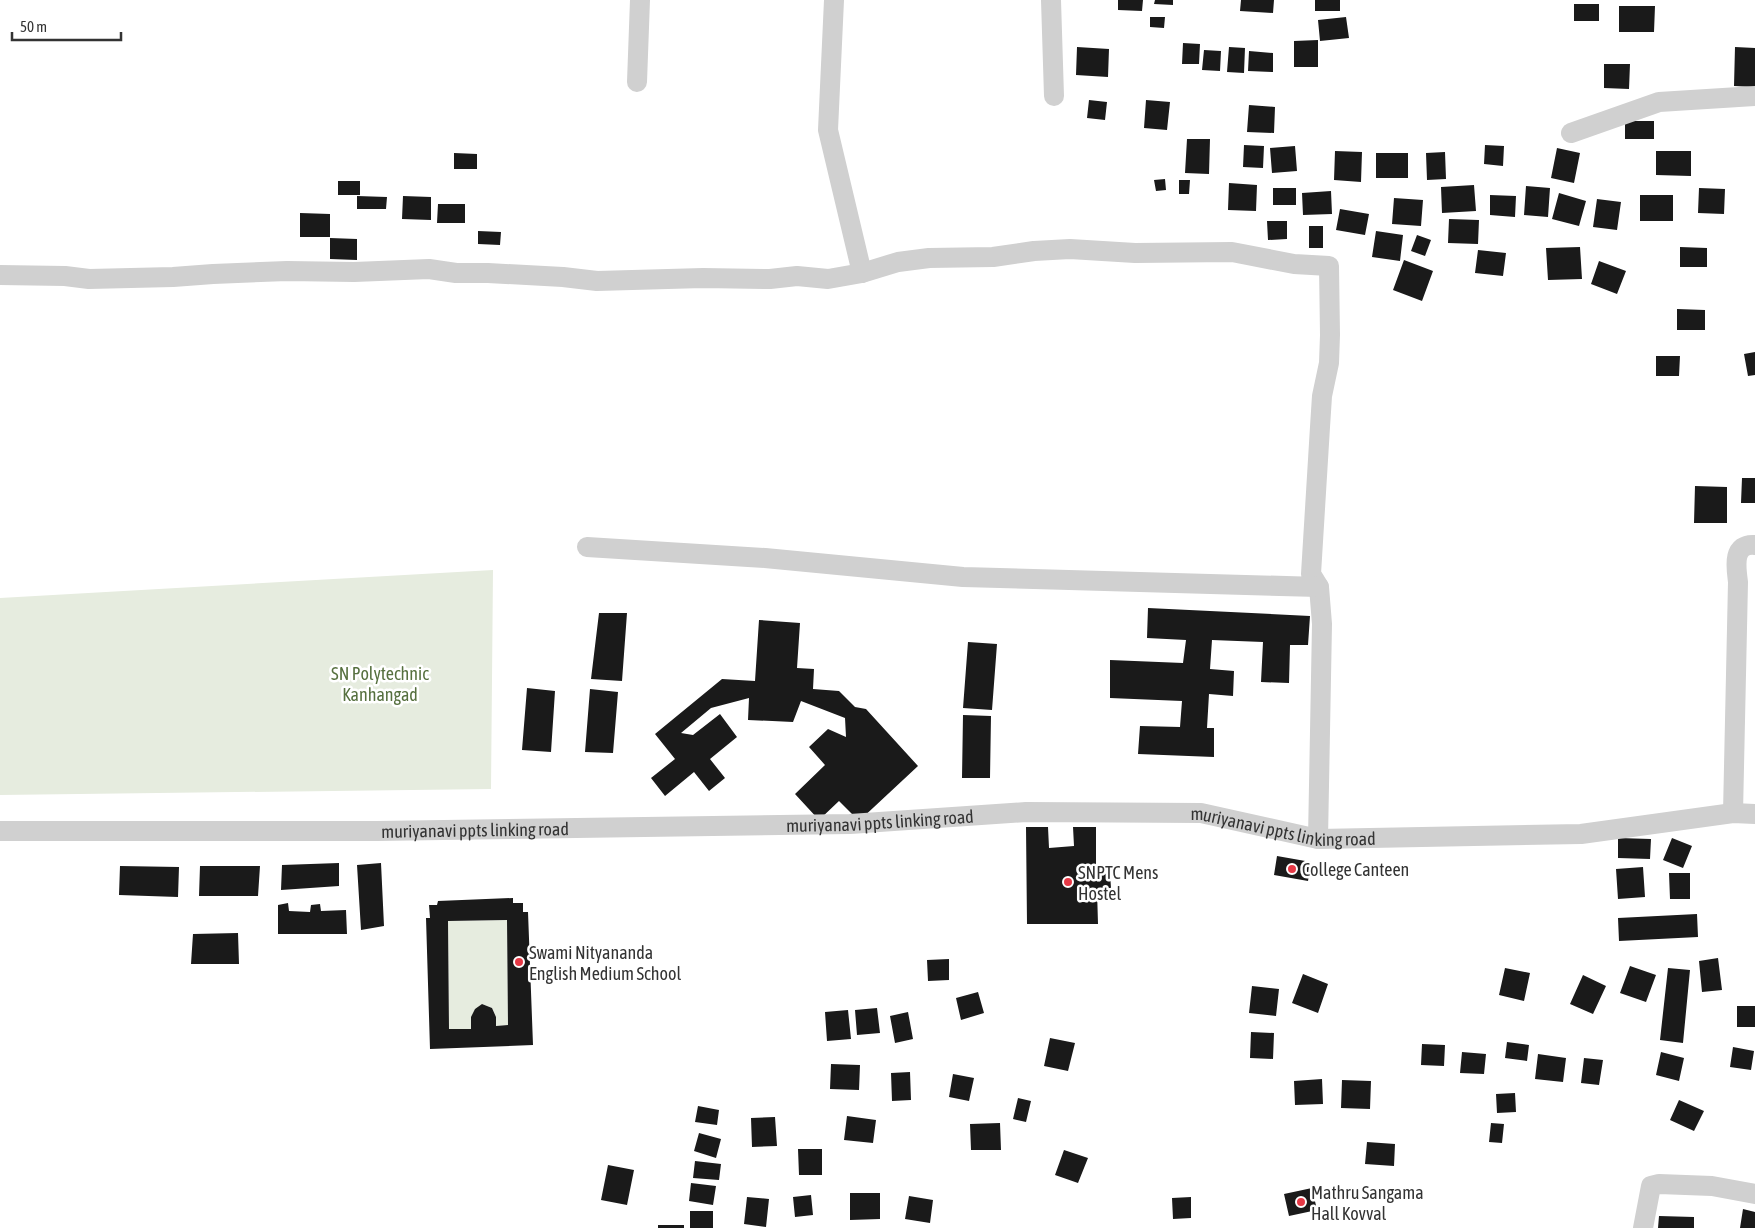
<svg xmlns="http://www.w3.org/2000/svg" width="1755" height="1228" font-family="'Asap Condensed',sans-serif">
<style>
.green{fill:#e6ecdf}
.building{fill:#1a1a1a;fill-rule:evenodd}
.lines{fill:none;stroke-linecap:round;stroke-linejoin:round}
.minor{stroke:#d0d0d0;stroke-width:20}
.poi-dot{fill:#e63946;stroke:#fff;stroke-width:2}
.labels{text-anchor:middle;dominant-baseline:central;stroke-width:5;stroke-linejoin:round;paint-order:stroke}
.park-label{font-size:18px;fill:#56703f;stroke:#fff}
.street-label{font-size:18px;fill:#333;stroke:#fff}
.poi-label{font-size:18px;fill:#333;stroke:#fff;text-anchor:start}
</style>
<rect width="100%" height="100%" fill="#fff"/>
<path class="green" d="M493 570 491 789 0 795V598Z
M507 920 508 1025 496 1026V1017L492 1008 482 1004C473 1011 471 1017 471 1029H449L448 921Z"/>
<path class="building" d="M1118 0H1143L1142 11 1118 10Z
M1155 0H1173V5L1154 4Z
M1241 0H1274L1273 13 1240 11Z
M1315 0H1340V11H1315Z
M1574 4H1599V21H1574Z
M1619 6H1655L1654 32H1619Z
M1150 17H1165L1164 28 1150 27Z
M1346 17 1349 38 1320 41 1318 20Z
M1318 40V67H1294V41Z
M1183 43 1200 44 1199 64H1182Z
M1077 47 1109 49 1108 77 1076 75Z
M1229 47 1245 48 1244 73 1227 72Z
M1735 47 1755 48V87L1734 86Z
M1204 50 1221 51 1220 71 1202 70Z
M1249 51 1273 53V72L1248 71Z
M1604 64H1630L1629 89 1604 88Z
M1089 100 1107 102 1105 120 1087 118Z
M1146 100 1170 102 1167 130 1144 128Z
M1249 105 1275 107 1274 133 1247 132Z
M1625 121H1654V139H1625Z
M1187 139H1210L1209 174 1185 173Z
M1244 145 1264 146 1263 168 1243 167Z
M1485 145 1504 146 1503 166 1484 164Z
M1295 146 1297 171 1272 173 1270 148Z
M1557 148 1580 153 1574 183 1551 178Z
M1335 151 1362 152 1361 182 1334 180Z
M1656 151H1691V176L1656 175Z
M1445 152 1446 179 1427 180 1426 153Z
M454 153 477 154V169H454Z
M1376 153H1408V178H1376Z
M1165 179 1166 190 1156 191 1154 180Z
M1179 180H1190L1189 194H1179Z
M338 181H360V195H338Z
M1229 183 1257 185 1256 211 1228 210Z
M1474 185 1476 211 1442 213 1441 187Z
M1526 186 1550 188 1548 217 1524 215Z
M1273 188H1296V205H1273Z
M1699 188 1725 189 1724 214 1698 213Z
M1331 191 1332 214 1303 215 1302 193Z
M1559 193 1586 201 1579 226 1552 219Z
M1490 195 1516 196 1515 217 1490 215Z
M1640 195H1673V221H1640Z
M357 196 387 197 386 209H357Z
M403 196 431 197V220L402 219Z
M1394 198 1423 200 1421 226 1392 224Z
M1597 199 1621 202 1617 230 1593 227Z
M438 204H465V223H437Z
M1340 209 1369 214 1365 235 1336 230Z
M300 213 330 214V237H300Z
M1449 219 1479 220 1478 244 1448 243Z
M1267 221H1287V239L1268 240Z
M1309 226H1323V248H1309Z
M478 231 501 232 500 245 478 244Z
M1376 231 1403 235 1400 261 1372 257Z
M1417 235 1431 240 1425 256 1411 251Z
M330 238 357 239V260L330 259Z
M1580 247 1582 279 1548 280 1546 248Z
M1680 247 1707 248V267H1680Z
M1478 250 1506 253 1503 276 1475 273Z
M1404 260 1433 271 1422 301 1393 290Z
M1599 261 1626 271 1617 294 1591 284Z
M1677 309 1705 310V330H1677Z
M1755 352V375L1748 376 1744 354Z
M1656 356H1680L1679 376H1656Z
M1742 478H1755V503H1741Z
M1695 486 1727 487V523H1694Z
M1148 608 1310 616 1308 645H1290L1289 683 1261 682 1263 642 1212 640 1210 669 1234 671 1233 696 1209 694 1207 728H1214V757L1138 754 1140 726 1180 727 1182 701 1110 698V660L1183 663 1186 640 1147 638Z
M599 613H627L622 681 591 679Z
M759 620 800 623 797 668 814 669 813 689 839 691 855 707 866 709 918 766 859 821 839 801 819 820 795 794 825 765 809 747 828 729 846 737 845 718 801 701 793 722 748 720 749 698 711 708 681 733 693 735 720 714 737 737 710 759 725 778 709 791 694 772 665 796 651 778 675 759 655 734 722 679 755 681Z
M968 642 997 644 992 710 963 708Z
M527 688 555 691 551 752 522 750Z
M590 689 618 692 613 753 585 752Z
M963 715 991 716 990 778H962Z
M1026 827H1048L1049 848 1074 846 1073 827H1096V875L1110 873 1111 888 1097 890 1098 924H1027Z
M1618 838 1651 839 1650 859 1618 858Z
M1672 838 1692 846 1683 868 1663 860Z
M1277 856 1311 862 1308 881 1274 875Z
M339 863V886L281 890 282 865Z
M381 863 384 926 361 930 357 865Z
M120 866 179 867 178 897 119 895Z
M200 866H260L258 896H199Z
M1643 867 1645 897 1618 899 1616 869Z
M1669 873H1690V899H1670Z
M513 898V903H523V912H528L533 1045 430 1049 426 918H430L429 905H437L438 901ZM507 920 508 1025 496 1026V1017L492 1008 482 1004 475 1009 471 1017V1029H449L448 921Z
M288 903 289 911 310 912 311 905 320 904 321 911 346 910 347 934H278V905Z
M1697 914 1698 937 1619 941 1618 918Z
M238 933 239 964H191L193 934Z
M1718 958 1722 990 1702 992 1699 961Z
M949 959V980L928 981 927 960Z
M1630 966 1656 975 1646 1002 1620 993Z
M1505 968 1530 973 1524 1001 1499 995Z
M1668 968 1690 970 1683 1043 1660 1040Z
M1303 974 1328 984 1318 1013 1292 1003Z
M1583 975 1606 986 1593 1014 1570 1004Z
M1252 986 1279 989 1276 1016 1249 1013Z
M978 992 984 1013 961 1020 956 998Z
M1737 1006H1755V1027H1737Z
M877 1008 880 1033 857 1035 855 1010Z
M848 1010 851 1039 827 1041 825 1012Z
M908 1012 913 1039 895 1043 890 1016Z
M1251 1032 1274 1033 1273 1059 1250 1058Z
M1050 1038 1075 1043 1068 1071 1044 1066Z
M1507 1042 1529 1045 1527 1061 1505 1058Z
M1422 1044 1445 1045 1444 1066 1421 1065Z
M1733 1047 1754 1051 1751 1070 1730 1067Z
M1462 1052 1486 1054 1484 1074 1460 1073Z
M1661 1052 1684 1058 1679 1081 1656 1075Z
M1538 1054 1566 1058 1563 1082 1535 1079Z
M1584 1058 1603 1060 1599 1085 1581 1083Z
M831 1064 860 1065 859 1090 830 1089Z
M910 1072 911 1100 892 1101 891 1073Z
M953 1074 974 1078 969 1101 949 1097Z
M1322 1079 1323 1104 1295 1105 1294 1081Z
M1342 1080 1371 1081 1370 1109 1341 1108Z
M1515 1093 1516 1112 1497 1113 1496 1094Z
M1018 1098 1031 1101 1026 1122 1013 1119Z
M1679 1100 1704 1111 1694 1131 1670 1120Z
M698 1106 719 1110 717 1125 695 1122Z
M847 1116 876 1120 873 1143 844 1140Z
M775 1117 777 1146 752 1147 751 1118Z
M1000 1123 1001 1150H971L970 1124Z
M1491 1123 1504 1124 1502 1143 1489 1142Z
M699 1133 721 1139 716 1158 694 1151Z
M1367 1142 1395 1144 1394 1166 1365 1164Z
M798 1149H822V1175H799Z
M1064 1150 1088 1158 1078 1183 1055 1175Z
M695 1161 721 1164 719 1180 693 1178Z
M608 1165 634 1170 627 1205 601 1200Z
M691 1183 716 1186 713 1205 689 1201Z
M1312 1188 1317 1210 1289 1216 1284 1194Z
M850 1193H880V1219L850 1220Z
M811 1195 813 1215 795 1217 793 1197Z
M909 1196 933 1200 930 1223 905 1219Z
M747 1197 769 1199 766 1227 744 1224Z
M1191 1197V1218L1173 1219 1172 1198Z
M1743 1209 1755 1212V1228H1740Z
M690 1211H713V1228H690Z
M1659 1216 1694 1217V1228H1658Z
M658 1225H684V1228H658Z"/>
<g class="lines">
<g class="minor">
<path d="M834 0 828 130 862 273"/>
<path d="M1051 0 1054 96"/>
<path d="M637 82 640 0"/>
<path d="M1571 133 1659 102 1755 96"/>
<path d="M0 275 65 276 89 279 173 277 213 274 287 271 354 272 429 269 456 273H488L563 277 597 281 703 278 770 279 797 276 828 279 862 273 898 262 929 258 993 257 1034 251 1070 249 1135 253 1232 252 1294 264 1329 266 1330 335 1329 363 1322 396 1320 427 1311 574 1319 587 1322 624 1318 839"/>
<path d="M587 547 765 558 963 577 1319 587"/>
<path d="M1733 813 1738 582C1736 567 1732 543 1755 545"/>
<path id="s1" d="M0 831H377L850 824 1026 812 1201 813 1318 839 1581 834 1733 813 1755 814"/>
<path d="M1643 1228 1651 1186 1659 1184 1712 1186 1755 1194"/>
</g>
</g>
<g class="poi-dot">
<circle cx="1292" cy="869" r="5"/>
<circle cx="1068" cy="882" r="5"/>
<circle cx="519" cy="962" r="5"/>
<circle cx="1301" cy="1202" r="5"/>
</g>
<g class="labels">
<g class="park-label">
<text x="380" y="673">SN Polytechnic<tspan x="380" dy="21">Kanhangad</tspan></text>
</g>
<g class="street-label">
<text stroke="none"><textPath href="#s1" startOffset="880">muriyanavi ppts linking road</textPath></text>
<text stroke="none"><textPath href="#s1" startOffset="1285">muriyanavi ppts linking road</textPath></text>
<text stroke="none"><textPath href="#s1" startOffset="475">muriyanavi ppts linking road</textPath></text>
</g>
<g class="poi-label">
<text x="1302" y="869">College Canteen</text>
<text x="1078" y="872">SNPTC Mens<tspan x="1078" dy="21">Hostel</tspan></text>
<text x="529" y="952">Swami Nityananda<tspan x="529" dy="21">English Medium School</tspan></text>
<text x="1311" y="1192">Mathru Sangama<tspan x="1311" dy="21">Hall Kovval</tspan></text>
</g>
</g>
<path d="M12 32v8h109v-8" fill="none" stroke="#333333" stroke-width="2.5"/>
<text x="20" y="32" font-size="15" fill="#333333" stroke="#ffffff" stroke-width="4" paint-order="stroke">50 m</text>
</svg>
